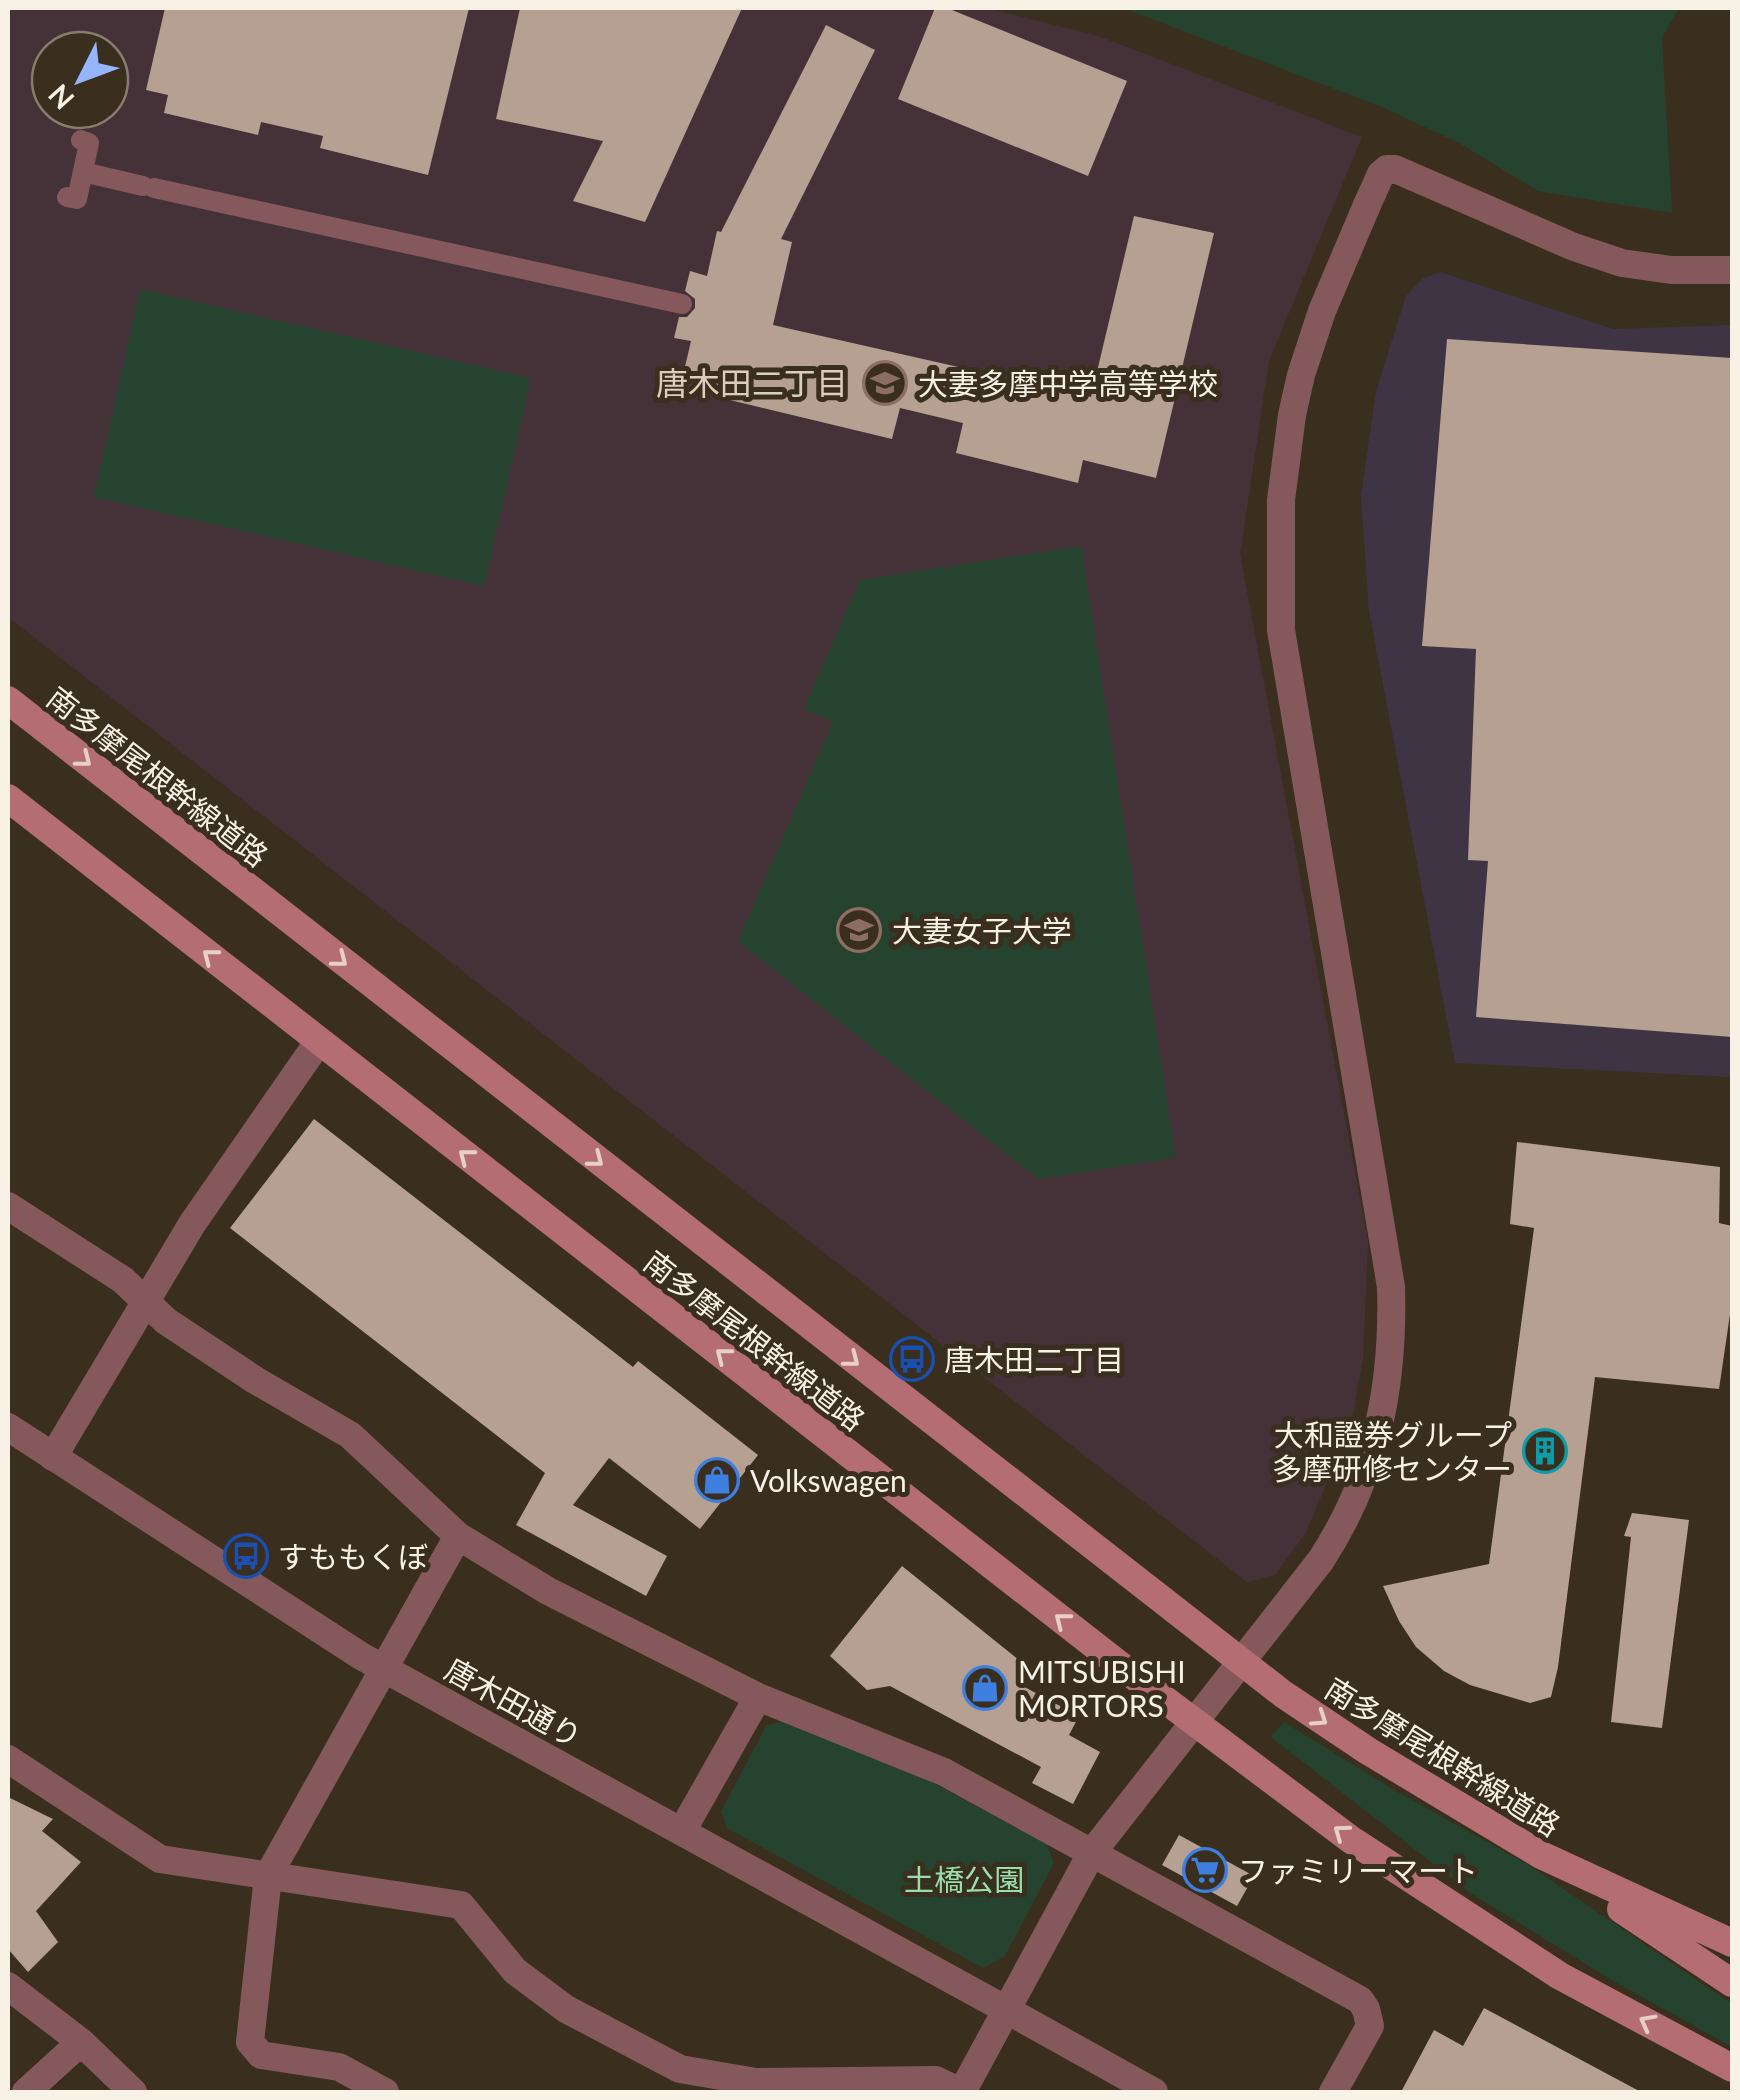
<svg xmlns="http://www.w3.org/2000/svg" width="1740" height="2100" font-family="Lato,'Noto Sans JP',sans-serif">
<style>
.industrial{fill:#3e3443}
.education{fill:#453239;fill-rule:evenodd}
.green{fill:#25432e}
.building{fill:#b5a091}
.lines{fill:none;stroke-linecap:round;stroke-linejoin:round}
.pedestrian{stroke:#85595b;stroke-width:20}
.minor{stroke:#85595b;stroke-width:28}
.tertiary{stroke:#85595b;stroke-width:28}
.secondary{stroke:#b46e73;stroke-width:28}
.oneway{stroke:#e7d0c9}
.labels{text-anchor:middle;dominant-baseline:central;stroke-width:10;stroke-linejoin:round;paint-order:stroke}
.poi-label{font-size:30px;fill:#f8f1e6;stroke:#3a2f1e;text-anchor:start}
.street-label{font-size:30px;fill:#f8f1e6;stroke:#3a2f1e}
.park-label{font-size:30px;fill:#97dfac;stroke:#3a2f1e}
.neighbourhood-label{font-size:32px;fill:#ddceb9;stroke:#3a2f1e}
</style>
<rect width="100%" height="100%" fill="#3a2f1e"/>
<path class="industrial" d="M1440 272 1613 329 1732 325V1077L1455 1063 1369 611 1361 496 1376 391 1406 296 1422 279Z"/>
<path class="education" d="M8 8H987L1098 36 1362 137 1269 361 1240 554 1368 1242 1363 1358 1350 1430 1305 1534 1275 1575 1247 1582 8 617ZM50 50H110V110H50Z"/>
<path class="green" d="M1123 8H1679L1662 38 1672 213 1538 191 1459 143 1382 107Z
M140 289 531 378 484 586 94 497Z
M1081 546 1176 1158 1038 1179 738 941 833 722 804 709 860 580Z
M787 1720 918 1775 1047 1844 1054 1863 1005 1956 983 1968 727 1828 721 1811 767 1725Z
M1284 1722 1394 1790 1527 1864 1732 2004V2047L1610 1979 1472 1894 1271 1737Z"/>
<path class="building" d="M165 8H469L428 175 320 148 323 136 261 122 258 135 164 113 168 95 146 90Z
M520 8H742L645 222 573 201 603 141 496 119Z
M935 8H947L1127 81 1088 176 898 99Z
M826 25 875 50 781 239 792 242 773 325 1091 397 1134 216 1214 233 1156 478 1083 460 1078 483 956 453 963 423 900 408 892 439 680 388 691 341 674 338 679 317H687L695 308V299L685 291 690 271 707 276 717 231 721 232Z
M1447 339 1732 358V1037L1476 1017 1488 861 1468 860 1476 649 1422 646Z
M314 1119 633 1367 638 1361 758 1455 700 1529 609 1458 573 1505 667 1556 646 1596 516 1525 545 1473 230 1228Z
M1517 1142 1720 1167 1719 1223 1732 1226V1301L1719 1389 1595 1377 1558 1667 1551 1697 1530 1703 1470 1685 1444 1671 1416 1647 1399 1621 1383 1586 1489 1564 1534 1228 1510 1224Z
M1632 1513 1689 1520 1662 1728 1611 1722 1631 1537 1624 1536Z
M902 1566 1029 1668 1017 1683 1079 1716 1069 1735 1100 1752 1073 1804 1032 1783 1041 1767 890 1686 867 1690 830 1656Z
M8 1797 53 1819 42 1831 81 1862 36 1911 58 1942 28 1972 8 1949Z
M1179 1835 1254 1876 1237 1906 1162 1865Z
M1484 2008 1641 2092H1401L1434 2030 1463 2046Z"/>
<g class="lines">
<path class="pedestrian" d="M83 172 143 186
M154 188 682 304
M67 197 77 199 89 143 81 140"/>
<path class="minor" d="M1367 205 1381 174 1387 169H1395L1574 247 1622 263 1671 270H1732
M8 1206 123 1280 166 1321 255 1380 350 1435 458 1536 548 1591 758 1697 944 1772 1360 2000 1366 2009 1370 2026 1333 2092
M53 1457 192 1224 319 1041
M8 1759 160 1859 461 1905 515 1971 566 2009 680 2069 756 2082 936 2080 961 2092
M682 1831 758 1697
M8 1986 81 2042 133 2092
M1005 2009 1154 2092
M26 2092 81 2042
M385 2092 339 2067 261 2055 250 2042 268 1876 458 1536"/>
<path class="tertiary" d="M8 1427 361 1656 1005 2009
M962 2092 1091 1854 1321 1560C1376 1475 1394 1388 1391 1287L1281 630V500L1292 415 1301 375 1322 311 1367 205"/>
<path class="secondary" d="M8 700 1283 1694 1368 1751 1541 1855 1732 1943
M8 798 1148 1687 1350 1839 1560 1976 1732 2068
M1621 1909 1732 1983"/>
</g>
<defs><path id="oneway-chevron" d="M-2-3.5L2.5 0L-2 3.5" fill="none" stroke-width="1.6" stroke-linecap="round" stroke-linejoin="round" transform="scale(2.5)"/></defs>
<g class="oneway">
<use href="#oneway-chevron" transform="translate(84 760) rotate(38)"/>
<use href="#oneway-chevron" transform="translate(210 956) rotate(-142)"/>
<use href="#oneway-chevron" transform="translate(340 960) rotate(38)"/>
<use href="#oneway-chevron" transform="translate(466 1156) rotate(-142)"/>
<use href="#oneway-chevron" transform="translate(596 1160) rotate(38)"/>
<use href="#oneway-chevron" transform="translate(723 1355) rotate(-142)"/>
<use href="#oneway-chevron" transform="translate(852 1360) rotate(38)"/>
<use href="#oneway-chevron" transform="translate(1062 1620) rotate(-142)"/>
<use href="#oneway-chevron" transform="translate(1320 1719) rotate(34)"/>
<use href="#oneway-chevron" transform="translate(1341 1832) rotate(-144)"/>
<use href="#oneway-chevron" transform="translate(1647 2022) rotate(-152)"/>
</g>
<defs>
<g id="school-ring" transform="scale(2.25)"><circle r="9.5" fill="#3a2f1e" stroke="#8d6e63" stroke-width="1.5"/><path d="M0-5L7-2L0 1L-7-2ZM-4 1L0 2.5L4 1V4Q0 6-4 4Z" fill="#8d6e63"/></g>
<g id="university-ring" transform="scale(2.25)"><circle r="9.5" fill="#3a2f1e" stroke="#8d6e63" stroke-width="1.5"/><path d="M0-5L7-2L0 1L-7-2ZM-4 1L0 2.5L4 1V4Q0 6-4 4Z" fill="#8d6e63"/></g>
<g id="bus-ring" transform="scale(2.25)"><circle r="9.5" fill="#3a2f1e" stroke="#1a4fb4" stroke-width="1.5"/><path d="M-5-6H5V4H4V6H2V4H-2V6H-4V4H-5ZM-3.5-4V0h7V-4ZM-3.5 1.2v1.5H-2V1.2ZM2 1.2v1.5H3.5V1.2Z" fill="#1a4fb4"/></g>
<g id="building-ring" transform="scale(2.25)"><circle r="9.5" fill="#3a2f1e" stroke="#0f9aa8" stroke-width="1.5"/><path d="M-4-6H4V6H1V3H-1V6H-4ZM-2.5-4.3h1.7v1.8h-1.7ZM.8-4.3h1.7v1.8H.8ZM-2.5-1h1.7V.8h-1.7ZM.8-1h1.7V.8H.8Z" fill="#0f9aa8"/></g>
<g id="shop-ring" transform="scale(2.25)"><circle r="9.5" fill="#3a2f1e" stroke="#3f7fe0" stroke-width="1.5"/><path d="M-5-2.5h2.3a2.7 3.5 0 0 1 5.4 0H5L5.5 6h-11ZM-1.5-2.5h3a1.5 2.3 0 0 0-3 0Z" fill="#3f7fe0"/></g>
<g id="supermarket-ring" transform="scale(2.25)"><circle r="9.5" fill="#3a2f1e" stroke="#3f7fe0" stroke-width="1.5"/><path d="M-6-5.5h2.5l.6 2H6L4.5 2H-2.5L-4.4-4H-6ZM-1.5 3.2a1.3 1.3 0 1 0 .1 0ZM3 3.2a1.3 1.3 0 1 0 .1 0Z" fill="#3f7fe0"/></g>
</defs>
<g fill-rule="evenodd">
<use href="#school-ring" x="885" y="383"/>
<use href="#university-ring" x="859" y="930"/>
<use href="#bus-ring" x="912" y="1359"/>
<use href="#building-ring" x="1545" y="1451"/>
<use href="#shop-ring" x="717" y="1480"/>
<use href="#bus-ring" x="246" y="1556"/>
<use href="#shop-ring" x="985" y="1688"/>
<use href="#supermarket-ring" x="1205" y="1870"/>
</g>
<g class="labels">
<g class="poi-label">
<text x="918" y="383">大妻多摩中学高等学校</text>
<text x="892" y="930">大妻女子大学</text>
<text x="944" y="1359">唐木田二丁目</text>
<text x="1512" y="1434" text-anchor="end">大和證券グループ<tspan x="1512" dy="34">多摩研修センター</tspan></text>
<text x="750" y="1480">Volkswagen</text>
<text x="278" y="1556">すももくぼ</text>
<text x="1018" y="1671">MITSUBISHI<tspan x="1018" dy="34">MORTORS</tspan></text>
<text x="1238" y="1870">ファミリーマート</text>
</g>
<g class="street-label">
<text transform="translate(158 776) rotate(38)">南多摩尾根幹線道路</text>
<text transform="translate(755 1340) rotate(38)">南多摩尾根幹線道路</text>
<text transform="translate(514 1702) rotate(29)">唐木田通り</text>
<text transform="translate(1443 1756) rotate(32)">南多摩尾根幹線道路</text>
</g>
<g class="park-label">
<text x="964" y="1879">土橋公園</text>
</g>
<g class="neighbourhood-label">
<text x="752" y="382">唐木田二丁目</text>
</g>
</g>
<rect width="1740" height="2100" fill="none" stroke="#f8f1e6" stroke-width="20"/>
<g transform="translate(80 80) rotate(228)"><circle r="48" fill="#3a2f1e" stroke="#867d6e" stroke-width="2.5"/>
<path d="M0-8L18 38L0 25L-18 38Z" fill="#95b6fd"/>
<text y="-15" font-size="28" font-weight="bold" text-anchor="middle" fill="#f8f1e6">N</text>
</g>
</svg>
